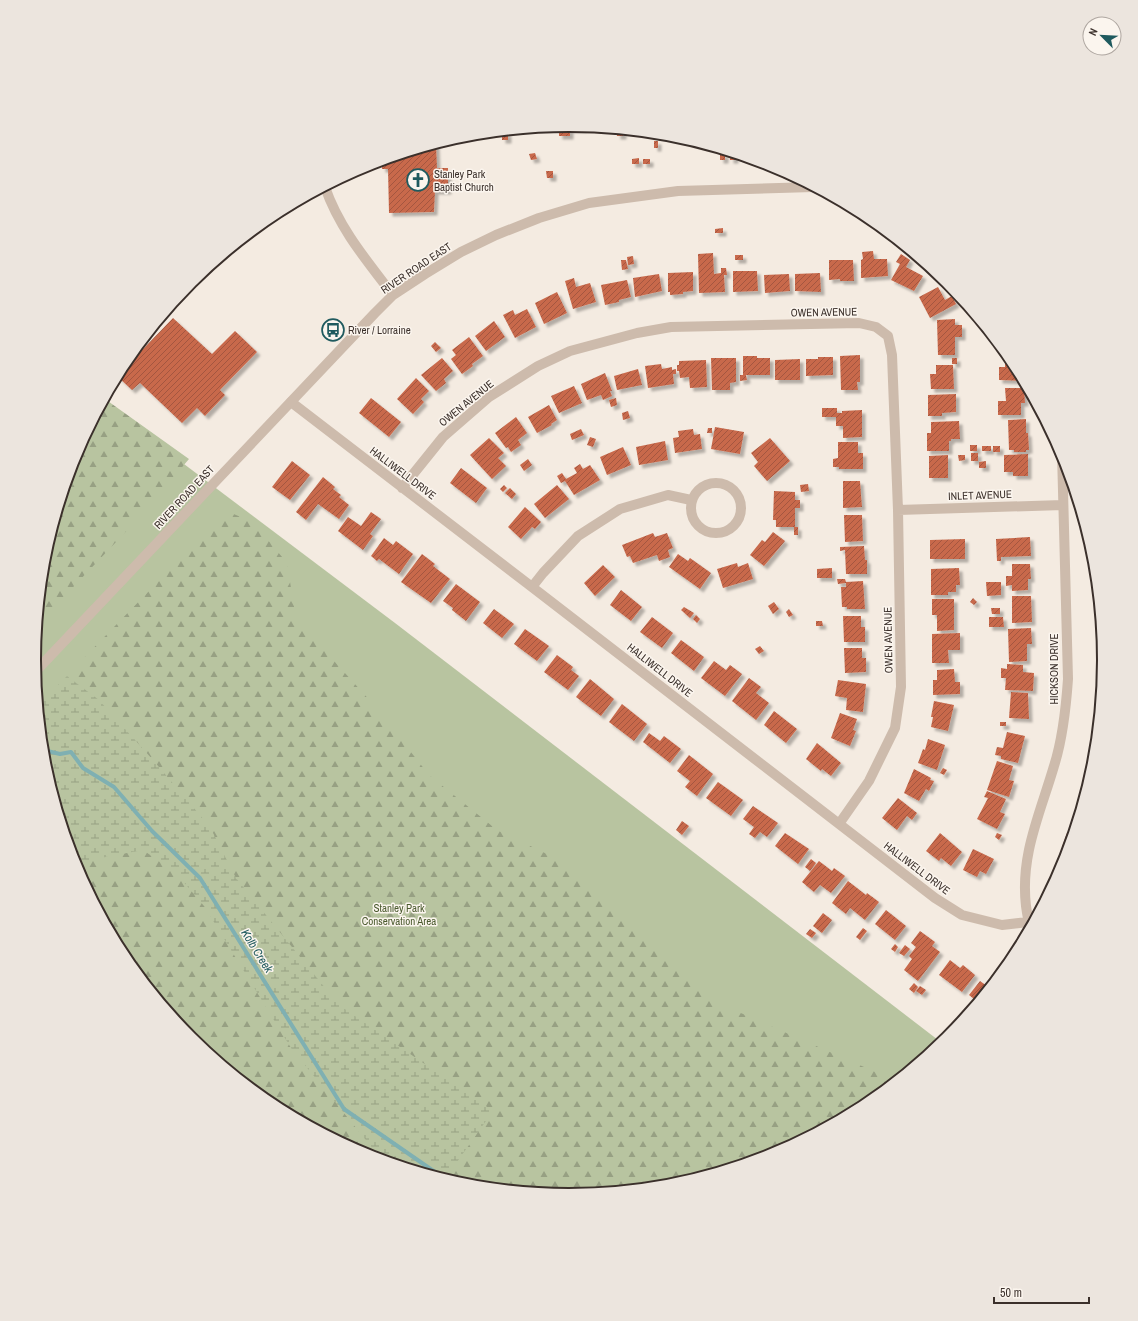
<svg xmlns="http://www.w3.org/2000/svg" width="1138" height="1321" font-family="'Archivo Narrow',sans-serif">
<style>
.green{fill:#b8c4a0}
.forest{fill:url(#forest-firs)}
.wetland{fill:url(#wetland-marsh)}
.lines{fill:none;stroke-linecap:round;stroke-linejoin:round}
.stream{stroke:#7fb0b2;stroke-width:4}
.building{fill:url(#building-hatch);filter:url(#shadow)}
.minor{stroke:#cdbbac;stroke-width:10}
.tertiary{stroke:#cdbbac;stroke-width:10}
.labels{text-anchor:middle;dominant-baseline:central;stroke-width:3;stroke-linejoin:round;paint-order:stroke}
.poi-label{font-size:11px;fill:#3b302b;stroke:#fbf5ee;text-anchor:start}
.street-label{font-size:11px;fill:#3b302b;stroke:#fbf5ee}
.park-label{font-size:11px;fill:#4a5a2e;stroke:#fbf5ee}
.water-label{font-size:12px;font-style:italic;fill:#1f5a5e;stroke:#fbf5ee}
.rim{fill:none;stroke:#3b302b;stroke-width:2}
</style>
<defs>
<pattern id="forest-firs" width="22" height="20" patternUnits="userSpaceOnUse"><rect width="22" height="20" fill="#b8c4a0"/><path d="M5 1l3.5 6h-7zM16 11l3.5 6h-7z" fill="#97a083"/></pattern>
<pattern id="wetland-marsh" width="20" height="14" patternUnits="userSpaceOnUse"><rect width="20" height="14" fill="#b8c4a0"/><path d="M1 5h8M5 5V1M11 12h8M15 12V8" fill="none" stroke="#97a083"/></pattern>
<pattern id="building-hatch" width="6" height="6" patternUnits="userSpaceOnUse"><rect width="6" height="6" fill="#c8694b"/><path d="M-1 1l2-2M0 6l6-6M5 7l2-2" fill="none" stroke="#a4573f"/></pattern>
<filter id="shadow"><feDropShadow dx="3.5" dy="3.5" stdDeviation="1" flood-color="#0004"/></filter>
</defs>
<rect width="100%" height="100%" fill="#f4ebe1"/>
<path class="green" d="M103 403 395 623 942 1043 866 1105 774 1155 673 1185 569 1195 464 1185 364 1155 272 1105 191 1039 124 958 75 865 44 765 34 660 44 556 75 456Z"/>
<path class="forest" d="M105 399 189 459 136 521 37 625 44 556 75 456Z
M227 511 254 523 287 563 296 619 373 704 429 775 497 830 549 855 617 908 658 955 718 1003 896 1081 866 1105 774 1155 673 1185 569 1195 464 1185 364 1155 272 1105 191 1039 124 958 75 865 44 765 38 705Z"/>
<path class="wetland" d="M67 676 99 700 153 760 210 827 236 878 339 1005 493 1111 445 1179 391 1163 374 1150 291 1048 204 906 176 873 143 850 74 863 44 765 38 705Z"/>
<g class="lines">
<path class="stream" d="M43 750 60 754 71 752 83 768 114 787 152 831 200 878 344 1109 445 1179"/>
</g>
<path class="building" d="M569 126 584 127V129H570V136H559V127Z
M617 130 623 131V136H617Z
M502 133H508V140H502Z
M654 141H658V148H654Z
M436 144 437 168H448V191H435L434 212 389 213 388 169H382V161Z
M535 153 537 159 531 160 529 154Z
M720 154H725V160H720Z
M730 155H735V160H730Z
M639 158V164H632V159Z
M643 159H650V164H643Z
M546 171H553V178H547Z
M723 228V233H715V229Z
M873 251 874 259H887L888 276 861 278V260L863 259 862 252Z
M713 253 714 274 721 273V268H726L727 275H724L725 292 699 293 698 254Z
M901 254 910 260 906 267 923 276 914 291 891 280 900 264 896 262Z
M735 255H743V260H735Z
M633 256 634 264 628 265 627 257Z
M621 260H626L628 269 622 270Z
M829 260H853L854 281H840V279L829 280Z
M733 271H757L758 291 733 292Z
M693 272V291L683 292V294L670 295V292H668V273Z
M820 273 821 292 795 291V274Z
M659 274 662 291 635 297 633 278Z
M789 274 790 291 765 293 764 275Z
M574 278 576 287 590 283 596 302 573 309 565 281Z
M627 280 631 297 619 300V302L605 305 601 285Z
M938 287 945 300 952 296 956 304 930 318 919 297Z
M557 292 567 313 544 324 535 303Z
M527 309 536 327 515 338 503 315 513 310 515 315Z
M173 318 212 354 235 331 257 352 220 390 225 395 205 416 197 408 182 423 140 383 132 390 117 376Z
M955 319V325H962V337H955V355H938L937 320Z
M494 321 505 337 486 351 475 336Z
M469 337 483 356 472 364 473 366 462 374 451 359 456 355 452 350Z
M435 342 441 348 436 352 431 346Z
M860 355V382H857L858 390H841L840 356Z
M743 356H757V358H770V375H746L747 380 740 381V375H743Z
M818 357H833V375L806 376V359H818Z
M442 358 453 371 444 379 446 383 436 391 421 375Z
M711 358H736V382L730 383V390H712Z
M952 358H957V364H952Z
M1005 358H1009L1014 363 1023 381 999 380V367H1005Z
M800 359V380H775V360Z
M706 360 707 387 690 388 689 377 680 378 679 371H677V365H679V361Z
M661 364 662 369 672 367V370L676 369V374H673L674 384 648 388 645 366Z
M936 365H953L954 389H931L930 374H936Z
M638 369 642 385 617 390 614 376Z
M605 373 612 391H610L612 396 603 400 601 395 587 400 581 384Z
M416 378 429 391 421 399 424 402 413 414 397 399Z
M574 386 582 403 559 413 551 396Z
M1005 388H1024L1025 403H1021V415H998V401H1006Z
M956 394V412L942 413V416H928V395Z
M371 398 401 422 389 437 359 413Z
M616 398 617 405 611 407 609 400Z
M549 405 557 420 551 424 552 425 537 433 528 417Z
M822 408H837V413H842V411L862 410V437L843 438V426H836V417H822Z
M628 411 630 418 623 420 622 413Z
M516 417 527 433 518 440 521 445 511 452 508 447 506 448 495 433Z
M1026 419V433H1028L1029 450H1026V452H1014V450H1009L1008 420Z
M959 421 960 439H951V441H949V451H927V433H931V422Z
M715 427 744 432 740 454 711 449Z
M708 428H712V433H707Z
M581 429 584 435 572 440 570 434Z
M693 429 694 435 700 434 702 449 675 453 673 438 679 437 678 431Z
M590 437 596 439 593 447 587 445Z
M489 438 504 453 498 458 506 466 492 479 470 455Z
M770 438 790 461 767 481 754 466 758 462 751 453Z
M665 441 668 460 639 465 636 447Z
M838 442H858V453H863V469H839V467H833V459L838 458Z
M970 445H977V451H970Z
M982 446H991V451H982Z
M993 446H1000V452H993Z
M623 447 631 465 607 475 600 457Z
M971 453H978V461H971Z
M1028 454V476H1013V472H1004V455Z
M948 455V478H929V456Z
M958 455H965V460L959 461Z
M528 459 532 465 524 471 520 465Z
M292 461 310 475 290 500 272 487Z
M986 461V468H979V462Z
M580 464 583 469 590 465 600 480 574 495 565 481 561 483 557 476 562 473 566 479 577 473 574 468Z
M461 468 487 488 476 503 450 483Z
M323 477 335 487 333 489 341 495 339 497 349 505 339 519 318 504 306 520 296 512Z
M843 481H860L862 507 843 508Z
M808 484 809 491 801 492 800 485Z
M504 485 507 488 503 492 500 489Z
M557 485 569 499 545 518 534 504Z
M510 488 516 494 512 499 505 493Z
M774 491 795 492V500H800V508H795V527H776V520H773Z
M525 507 541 522 535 529 532 527 521 539 508 527Z
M371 512 381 519 370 534 373 536 363 550 338 531 348 517 361 526Z
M844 515H862L863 541 845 542Z
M794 527H798V535H794Z
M773 532 785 541 764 566 750 555 762 540 765 542Z
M653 533 655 537 667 533 673 548 668 550 670 557 659 561 657 555 633 563 630 556 627 557 622 545Z
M1030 537 1031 556 1001 557V561H997L996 539Z
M384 538 393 545 396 541 413 554 399 574 379 559 377 561 371 556Z
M965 539V559H930V540Z
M864 546 865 560H867V574H846L845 550 840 551V547Z
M422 554 435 564 433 566 450 579 431 603 401 582Z
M678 554 688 561 690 558 711 573 700 589 669 567Z
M737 563 738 567 748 563 753 579 723 588 717 569Z
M1012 564H1030L1031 579H1028V590L1012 591V585L1006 586V576H1012Z
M603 565 615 577 595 596 584 583Z
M832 568V578H817V569Z
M959 568 960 585H956V592H948V595H931V569Z
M837 579H845L846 582 863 581 865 609H847V607H842L841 587H846V583L838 584Z
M986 582H1001V595L987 596Z
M456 584 480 602 466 621 452 610 453 608 443 601Z
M621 590 642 607 631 621 610 605Z
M1012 596H1031L1032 622 1012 623Z
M973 598 977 602 974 605 970 602Z
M932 599H954V630L937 631V615H932Z
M774 602 779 609 773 614 768 606Z
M684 607 694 613 690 618 681 610Z
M991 608H1000V614H992Z
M494 609 514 624 502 638 483 623Z
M789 609 793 615 789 617 786 612Z
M696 615 700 619 697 623 693 619Z
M843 616H861V627H865V642H844Z
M652 617 673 633 662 648 640 632Z
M989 617H1003L1004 627H989Z
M816 621H822L823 626H816Z
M1031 628 1032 644H1027V661L1009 662 1008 629Z
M525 629 549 646 537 661 514 644Z
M960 633V650H948L949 663H932V634Z
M681 640 704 657 694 671 671 653Z
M760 646 764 651 759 654 755 649Z
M844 648H862V658H866V672L845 673Z
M1098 652H1103L1104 661 1102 678H1098Z
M557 655 573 667 571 670 579 676 568 690 544 672Z
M714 661 726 670 730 665 742 674 725 696 701 678Z
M1007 664 1023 665V672L1034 673 1033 691 1005 690 1006 678H1001V668L1007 669Z
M954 669 955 682H960V694L933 695V680H937V670Z
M749 678 761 687 756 693 769 703 756 720 732 701Z
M590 679 614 699 601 716 576 697Z
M838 680 866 684 863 712 846 710 847 698 835 696Z
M1011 692 1028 693 1029 719 1009 718Z
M934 701 954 705 948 731 931 727 933 717H931Z
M622 704 647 724 634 741 609 722Z
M774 711 797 729 786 743 764 725Z
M840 713 857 719 853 730 856 731 850 746 831 738Z
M1000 722H1006V726H1000Z
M1097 723 1098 724 1095 747 1092 746Z
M1007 732 1025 736 1018 763 1001 759V756L995 755 997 747 1003 748Z
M649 733 660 741 664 736 681 749 670 763 643 742Z
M928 739 945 745 937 770 918 763 923 749 925 750Z
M817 743 841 763 831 776 822 769 821 771 806 759Z
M1091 752 1095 753 1094 765 1089 779 1088 778 1090 768H1088Z
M689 755 713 774 697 796 685 787 690 781 677 771Z
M997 761 1013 766 1009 780 1014 781 1009 797 987 790Z
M943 768 947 770 944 775 940 773Z
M914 769 931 778 930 780 934 781 929 791 926 789 919 801 904 793Z
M718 782 743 800 731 816 706 798Z
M987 791 1006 799 1000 812 1005 814 997 829 977 819 988 798 984 797Z
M898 798 917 813 912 820 907 816 897 830 882 818Z
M1079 798 1083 800 1079 814 1074 813Z
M753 806 778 823 767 837 760 832 755 838 749 834 754 827 743 819Z
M682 821 689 826 682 835 676 830Z
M1074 823H1076L1068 849 1062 847 1067 833 1070 834Z
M785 833 809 849 798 864 775 846Z
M940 833 962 852 951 866 941 858 939 861 926 851Z
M997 833 1002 835 999 840 995 837Z
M973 849 994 859 986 874 980 871 977 877 963 870Z
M811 859 816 863 810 871 805 867Z
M819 861 832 871 834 868 845 876 831 893 820 885 814 892 802 882Z
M848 881 866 895 867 893 879 902 865 920 850 908 846 914 832 903Z
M886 910 906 926 895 940 875 924Z
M823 913 832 920 822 933 813 926Z
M863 928 867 931 860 940 856 937Z
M810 929 816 933 812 938 806 934Z
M920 931 935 942 932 946 940 952 918 981 904 970 912 959 909 956 916 947 911 943Z
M895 944 898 947 895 952 891 949Z
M905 945 910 949 904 956 899 953Z
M950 960 960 968 963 965 975 975 962 992 939 975Z
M980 981 987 986 989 983 991 985 973 1008 970 1005 974 999 969 995Z
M914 983 918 987 914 993 909 989Z
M920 986 926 990 922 995 916 991Z"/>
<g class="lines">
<path class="minor" d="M291 402 532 587 935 898 962 915 1002 925 1028 922
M691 508a25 25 0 1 1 50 0a25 25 0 1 1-50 0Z
M402 488 443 437 489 397 538 366 570 351 637 333 671 327 859 323 876 327 888 336 892 355 898 510 901 687 895 728 869 781 839 824
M898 510 1063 505
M532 587 543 573 578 536 620 509 668 495 691 500
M1030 927C1028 920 1027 913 1026 906 1020 855 1040 814 1054 766 1063 738 1066 708 1068 679L1062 453"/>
<path class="tertiary" d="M325 187C339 228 367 261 393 295
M35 672 375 313 393 295 425 274 461 252 496 235 539 218 589 203 678 191 813 187"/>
</g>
<defs>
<g id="church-ring" transform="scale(1.15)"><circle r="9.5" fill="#fbf5ee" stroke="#1f5a5e" stroke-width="1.5"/><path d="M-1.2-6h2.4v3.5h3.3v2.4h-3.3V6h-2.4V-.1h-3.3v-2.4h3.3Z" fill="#1f5a5e"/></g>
<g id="bus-ring" transform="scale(1.15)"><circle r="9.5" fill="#fbf5ee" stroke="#1f5a5e" stroke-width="1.5"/><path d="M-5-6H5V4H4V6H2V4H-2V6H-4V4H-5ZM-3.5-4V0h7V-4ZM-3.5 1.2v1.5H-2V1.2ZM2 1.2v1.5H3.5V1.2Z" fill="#1f5a5e"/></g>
</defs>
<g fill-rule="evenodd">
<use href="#church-ring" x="418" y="180"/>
<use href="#bus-ring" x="333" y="330"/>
</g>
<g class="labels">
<g class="poi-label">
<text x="434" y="174">Stanley Park<tspan x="434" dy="13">Baptist Church</tspan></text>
<text x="348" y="330">River / Lorraine</text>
</g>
<g class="street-label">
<text transform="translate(416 268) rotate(-34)">RIVER ROAD EAST</text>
<text transform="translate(824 312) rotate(-1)">OWEN AVENUE</text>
<text transform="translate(466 403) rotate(-39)">OWEN AVENUE</text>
<text transform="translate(403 473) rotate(37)">HALLIWELL DRIVE</text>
<text transform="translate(980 495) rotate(-2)">INLET AVENUE</text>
<text transform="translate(184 497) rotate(-47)">RIVER ROAD EAST</text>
<text transform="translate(888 640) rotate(-91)">OWEN AVENUE</text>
<text transform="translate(1054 669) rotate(-90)">HICKSON DRIVE</text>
<text transform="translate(660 670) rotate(38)">HALLIWELL DRIVE</text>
<text transform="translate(917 868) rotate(37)">HALLIWELL DRIVE</text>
</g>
<g class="park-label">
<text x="399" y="908">Stanley Park<tspan x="399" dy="13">Conservation Area</tspan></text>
</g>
<g class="water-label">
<text transform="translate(257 951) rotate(58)">Kolb Creek</text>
</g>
</g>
<path d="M0 0H1138V1321H0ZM41 660a528 528 0 1 1 1056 0a528 528 0 1 1-1056 0Z" fill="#ece5de" fill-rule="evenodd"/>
<path class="rim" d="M41 660a528 528 0 1 1 1056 0a528 528 0 1 1-1056 0Z"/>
<g transform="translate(1102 36) rotate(294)"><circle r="19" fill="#fbf5ee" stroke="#aea6a0"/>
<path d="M0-3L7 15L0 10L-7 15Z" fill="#1f5a5e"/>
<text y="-6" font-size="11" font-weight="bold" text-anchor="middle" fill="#3b302b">N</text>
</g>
<path d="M994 1297v6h95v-6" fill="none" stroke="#3b302b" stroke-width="2"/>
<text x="1000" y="1297" font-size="12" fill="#3b302b" stroke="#fbf5ee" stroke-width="3" paint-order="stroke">50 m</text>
</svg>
